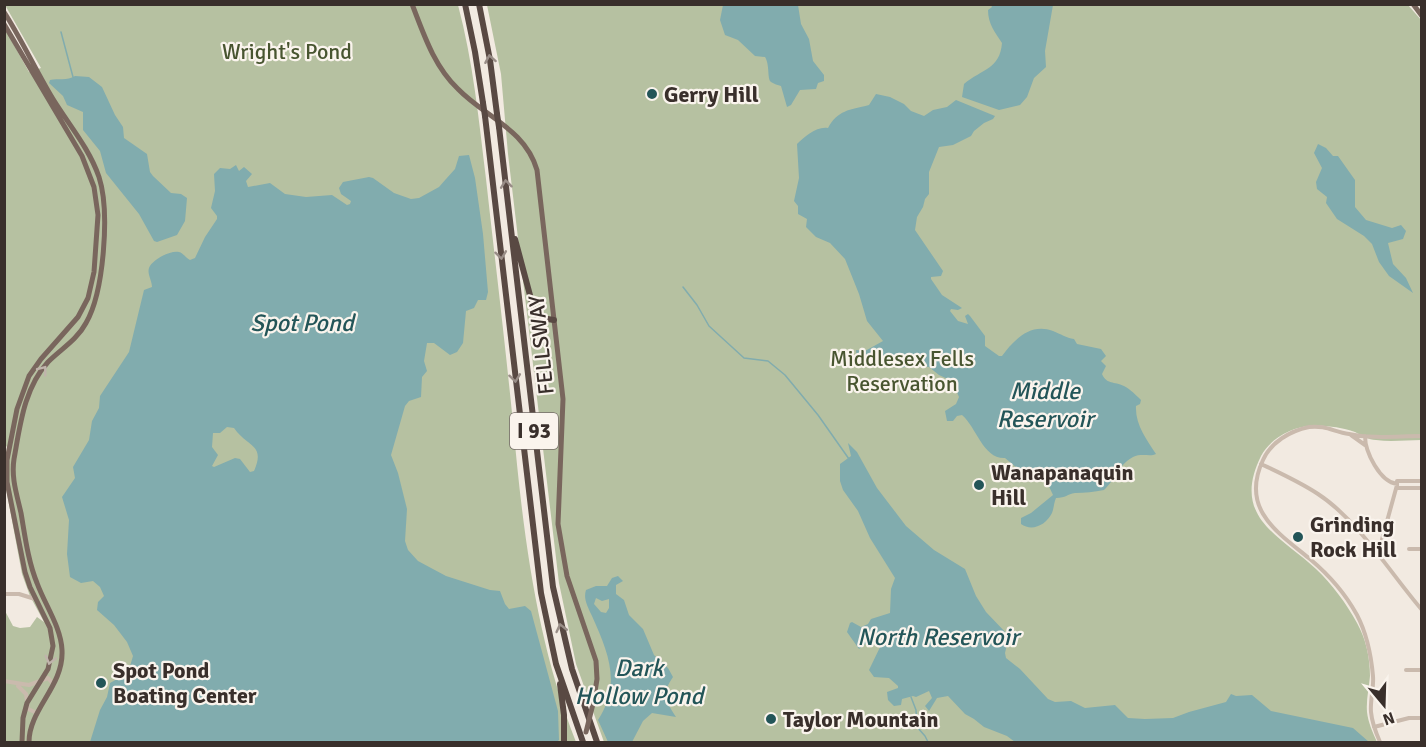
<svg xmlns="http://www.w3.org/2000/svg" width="1426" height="747" font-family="Signika,sans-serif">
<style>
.green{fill:#b6c1a1}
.water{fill:#81acae;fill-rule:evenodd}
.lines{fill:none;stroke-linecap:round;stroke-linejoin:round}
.stream{stroke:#81acae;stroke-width:1.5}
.minor{stroke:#cabaad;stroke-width:4}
.major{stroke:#79665d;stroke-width:5}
.highway{stroke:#594943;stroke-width:6}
.major-bridge{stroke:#79665d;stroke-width:5}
.highway-bridge{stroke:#594943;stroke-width:6}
.oneway{stroke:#998d87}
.oneway2{stroke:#c0b4ac}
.poi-dot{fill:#235558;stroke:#faf4ed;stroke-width:2}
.labels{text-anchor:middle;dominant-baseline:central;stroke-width:4.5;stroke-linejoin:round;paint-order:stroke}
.shield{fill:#faf4ed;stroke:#736a65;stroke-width:1.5}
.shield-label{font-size:21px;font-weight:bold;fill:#392f2b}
.park-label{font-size:22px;fill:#485530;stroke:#faf4ed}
.poi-label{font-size:22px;font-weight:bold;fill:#392f2b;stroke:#faf4ed;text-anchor:start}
.street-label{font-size:22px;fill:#392f2b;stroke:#faf4ed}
.water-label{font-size:24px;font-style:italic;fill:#235558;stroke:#faf4ed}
</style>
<rect width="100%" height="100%" fill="#f2eae1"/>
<path class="green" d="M5 5H458C473 61 479 121 486 179 495 260 505 342 513 423 523 532 536 640 576 742H5L4 609 13 626 20 628 30 627 37 617 44 622 30 596 22 574 5 483 7 446 5 448V29L29 72 41 68Z
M487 5H1408L1422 21 1421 440C1407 440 1391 442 1376 440 1369 440 1361 435 1355 432 1341 427 1324 425 1310 426 1291 427 1270 439 1261 456 1231 517 1279 535 1316 569 1332 584 1346 603 1357 623 1366 639 1370 658 1370 676 1369 688 1366 700 1367 712 1368 722 1373 733 1377 742H604L576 664 559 583 508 154 501 74Z"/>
<path class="water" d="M723 5H798L801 24 809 39 813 61 824 75V81L818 83 816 89 800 90 791 105 787 107 781 86C778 85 774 84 771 82 767 79 770 65 765 57L755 56 738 40 725 35 720 20Z
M991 5H1053L1045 51 1046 67 1034 78 1027 97 1020 105 999 110 962 97 964 84C982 69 1000 69 1002 43 995 32 988 24 988 10L992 7Z
M75 76 89 77 102 87 115 115 123 127 124 138 147 154 150 172 153 176 171 193 181 194 187 198 185 221 177 235 157 242 154 241 139 214 106 173 100 151 83 130V112L67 105 63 96 49 83 50 80C58 78 67 81 75 76Z
M876 94 890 97 904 104 911 111 924 116 933 110 947 107 956 100 995 116 993 119 984 123 974 131 971 136 953 145 939 147 929 172V194L925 199 923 207 917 217 915 230 943 271 941 276 931 277V279L942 295 962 308 958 310 951 309 950 311 958 321 968 324 965 316 968 314 970 316 985 336V346L999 356H1002C1013 341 1030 322 1053 331 1061 334 1066 338 1074 339L1077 344 1101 349 1106 356 1101 361 1106 366 1102 374C1107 385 1114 381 1124 386 1130 389 1136 395 1141 400L1140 404 1136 406C1135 425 1147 440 1156 454 1151 457 1141 453 1133 457 1117 466 1116 479 1104 490 1094 492 1085 493 1075 493 1067 494 1066 498 1056 498 1054 502 1054 508 1052 513 1046 525 1032 532 1021 524V518L1031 513 1053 495 1045 478 1032 469 1017 468 1005 458C983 459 977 428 962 415L957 416 953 421H947L945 411 956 404 959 397 952 381 939 375 929 367 912 365 901 368C896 366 891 366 886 364 877 361 873 354 863 359L862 365 859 366 857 362 856 350 865 351 883 341 867 321 859 294 845 259 830 243 816 237 806 227 807 219 798 214V206L794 201 799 178 797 144C805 136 817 126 828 128 838 110 849 110 869 105Z
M1318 144 1326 148 1333 156H1338L1355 180V207L1366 220 1392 228 1401 225 1406 231 1403 239 1388 243 1393 264 1406 278 1413 293 1389 276 1379 262 1372 244 1364 236 1337 219 1326 203 1327 197 1317 189 1316 182 1322 168 1314 153Z
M469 155 475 178 483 234 488 292 486 300H478L474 308 466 311 463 343 457 352 450 355 434 343H427L424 361 427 371 422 377 421 397 409 401 405 406 391 455 398 473 407 509 405 541 408 550 418 561 446 576 490 590 500 591 505 604 509 609 525 606 531 611 558 711 559 740 557 742H90L100 710 107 697 110 683 128 673 133 656 127 642 114 625 97 610 98 602 104 596 100 587 93 581 81 583 70 577 67 554 69 520 62 497 75 478 73 467 89 440 92 421 99 408 100 396 129 352 144 290 152 287C152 281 147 274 149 268 152 260 170 250 179 252 183 253 186 258 190 260L195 258 205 237 217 219V216L211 208 215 191 214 174 220 168 230 169 236 165 239 171 244 167 252 174 246 181 248 187 270 183 285 194 306 197 332 195 347 205 350 204 351 201 341 194 339 188 343 182 369 177 373 178 394 193 411 199 419 198 439 187 446 179 455 169 459 156ZM227 427 234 428C247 447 266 444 254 471L250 472 240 459 235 458 214 467 212 466 218 455 212 447 213 433H220Z
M848 443 857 452 877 488 906 526 934 550 965 569 976 596 986 612 1009 636 1005 653 1006 658 1020 669 1048 699 1055 702 1071 701 1085 708 1115 705 1128 718 1145 719 1173 718 1189 712 1226 702 1231 694 1236 696 1252 695 1271 711 1353 728 1369 742H1015L1007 736 984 727 974 719 965 714 948 696 937 698 929 711 925 706 932 698 929 691 916 697 913 696 902 699 901 705 894 706 888 700 887 692 898 688V686L889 678 874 677 869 670 883 641 882 636 875 637 859 649 847 632 850 623 852 622 861 627 868 624 871 619 890 613 891 589 895 578 870 538 858 511 843 490 840 481V464L851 456Z
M618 576 623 581 616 585V594L624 600 629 615 643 629 654 655 668 668 673 677C661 695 665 700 676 717L652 713 643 721 632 742H608L598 720C622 684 608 652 592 616 588 607 583 599 586 590L596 586H607L612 578ZM596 598 602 601 609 599V608L606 613 601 612 594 604Z"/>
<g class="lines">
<path class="stream" d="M204 4H210
M61 32 73 77
M683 287 697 305 709 326 744 358 768 361 785 375 818 415 849 459
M911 697 916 710 917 727 925 736 928 742"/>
<path class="minor" d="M1351 435 1365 445
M1365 436C1365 452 1380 482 1397 484V488H1422
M1261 464C1280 473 1300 482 1318 494 1358 520 1391 574 1422 610
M1397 484V481H1422
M1409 549H1422
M1378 554 1397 485
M4 594H19L35 599
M1406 670H1422
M4 681 29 685 48 678 54 685
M18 686 26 694 28 709 37 713
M1374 727 1409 718H1422
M1380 742C1376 733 1372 723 1371 712 1370 700 1374 688 1373 676 1371 654 1367 634 1357 615 1345 593 1329 575 1310 559 1277 532 1240 509 1263 460 1271 442 1290 431 1309 427 1326 425 1334 432 1349 434 1372 439 1398 436 1422 436"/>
<path class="major" d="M412 4C424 35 434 66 458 89 485 117 525 129 537 170L563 399 558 524 567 576 596 661 597 679 593 704
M1413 4 1422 16
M4 12C22 40 36 71 53 99 69 125 89 148 99 177 110 211 104 292 86 323 77 340 61 349 48 362 24 388 20 426 14 459 11 478 17 495 21 513 25 536 28 561 37 583 45 605 61 627 62 650 64 686 29 709 29 742
M4 24 82 156 94 187 98 215 94 272 88 298 78 317 41 359 29 376 17 409 7 460V482L25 572 30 587 50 628 53 646 48 669 27 703 23 718 22 742"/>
<path class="highway" d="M465 4 475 52 483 103
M479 4 490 60 497 114
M485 116 541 593 556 664 583 742
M499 127 553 587 572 669 597 742
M515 239 535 314 541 318 554 320
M560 684 564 715V742"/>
<path class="major-bridge" d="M586 732 593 704"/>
<path class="highway-bridge" d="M483 103 485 116
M497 114 499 127"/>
</g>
<defs><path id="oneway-chevron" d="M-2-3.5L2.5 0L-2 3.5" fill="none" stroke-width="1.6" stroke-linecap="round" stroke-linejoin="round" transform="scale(1.5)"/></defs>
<g class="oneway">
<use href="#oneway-chevron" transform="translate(490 59) rotate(-100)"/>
<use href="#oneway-chevron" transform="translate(506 184) rotate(-97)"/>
<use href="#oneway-chevron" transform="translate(501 255) rotate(83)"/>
<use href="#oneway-chevron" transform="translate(515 378) rotate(83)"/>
<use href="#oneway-chevron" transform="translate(561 628) rotate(-103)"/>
</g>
<g class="oneway2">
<use href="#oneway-chevron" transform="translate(43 370) rotate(-52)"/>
<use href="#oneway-chevron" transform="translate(50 660) rotate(104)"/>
</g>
<g class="poi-dot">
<circle cx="652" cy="94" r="6"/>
<circle cx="979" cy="485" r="6"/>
<circle cx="1298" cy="537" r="6"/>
<circle cx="101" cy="683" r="6"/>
<circle cx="771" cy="719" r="6"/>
</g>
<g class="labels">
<rect class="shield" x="510" y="413" width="48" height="36" rx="4.5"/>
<g class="shield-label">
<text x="534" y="431">I 93</text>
</g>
<g class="park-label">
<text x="287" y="51">Wright's Pond</text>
<text x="902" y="358">Middlesex Fells<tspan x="902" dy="25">Reservation</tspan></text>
</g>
<g class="poi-label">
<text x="664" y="94">Gerry Hill</text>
<text x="991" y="472">Wanapanaquin<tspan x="991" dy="25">Hill</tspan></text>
<text x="1310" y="524">Grinding<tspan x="1310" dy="25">Rock Hill</tspan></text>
<text x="113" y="670">Spot Pond<tspan x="113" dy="25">Boating Center</tspan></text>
<text x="783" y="719">Taylor Mountain</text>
</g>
<g class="street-label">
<text transform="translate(541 345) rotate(-96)">FELLSWAY</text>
</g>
<g class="water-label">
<text x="302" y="323">Spot Pond</text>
<text x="1045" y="391">Middle<tspan x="1045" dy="28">Reservoir</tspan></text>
<text x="938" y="637">North Reservoir</text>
<text x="639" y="668">Dark<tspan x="639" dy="28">Hollow Pond</tspan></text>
</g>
</g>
<rect width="1426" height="747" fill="none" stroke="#392f2b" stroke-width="12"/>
<g transform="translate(1384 705) rotate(161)" stroke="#faf4ed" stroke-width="4.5" paint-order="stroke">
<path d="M0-4.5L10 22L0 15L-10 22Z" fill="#392f2b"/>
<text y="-9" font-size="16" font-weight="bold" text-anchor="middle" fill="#392f2b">N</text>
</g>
</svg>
